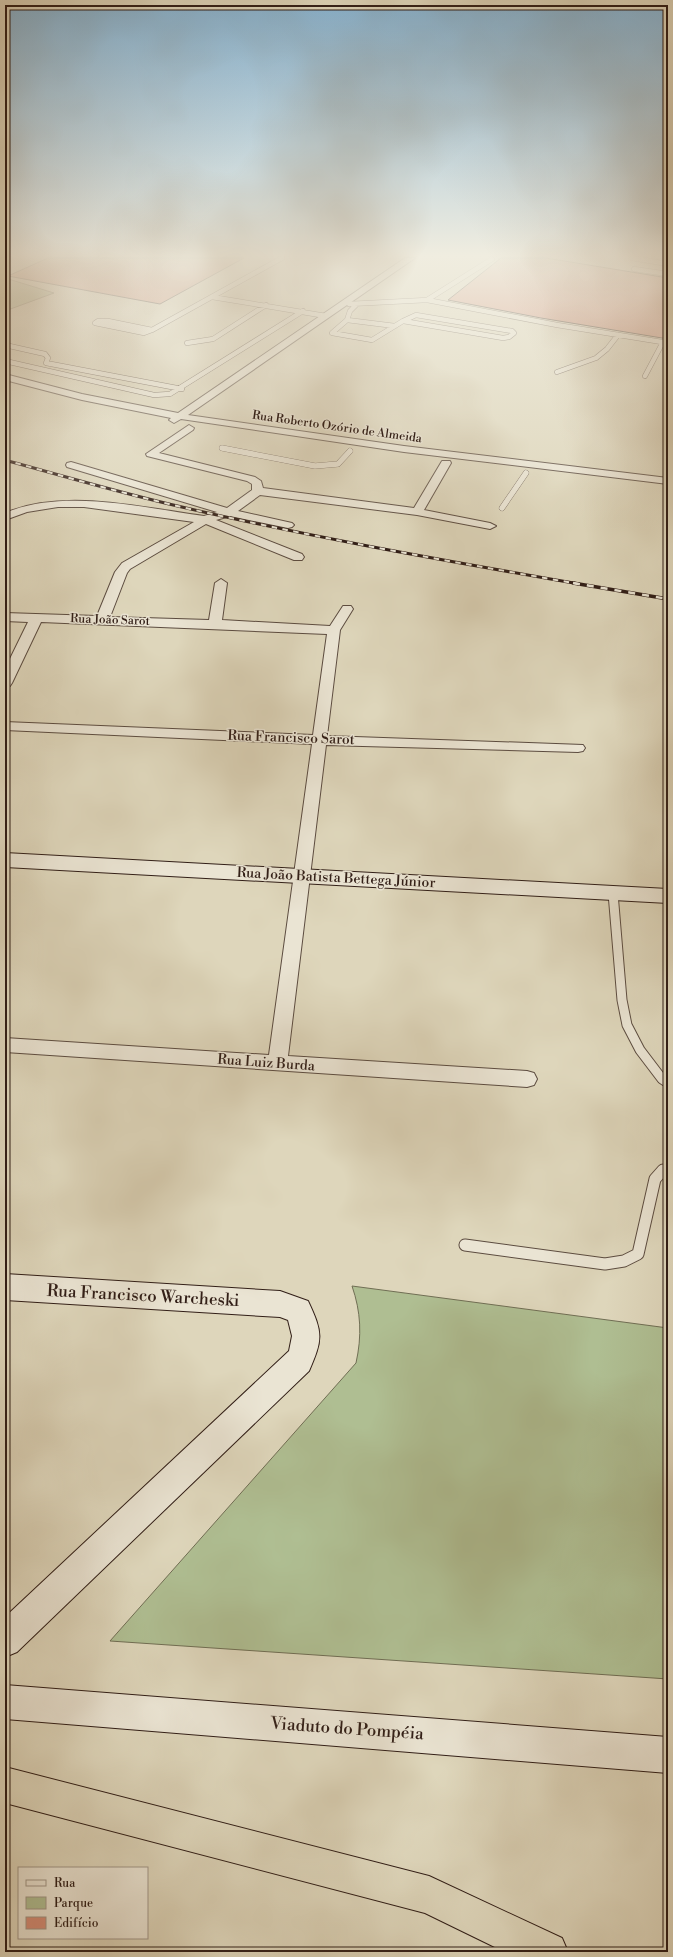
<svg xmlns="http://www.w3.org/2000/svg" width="673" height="1957" font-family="'Libre Bodoni',serif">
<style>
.green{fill:#afbe92;stroke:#706e54}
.building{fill:#d78e79;stroke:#311e17}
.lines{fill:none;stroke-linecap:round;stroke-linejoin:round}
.lane-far3-casing{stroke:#5c4c40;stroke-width:5.5}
.lane-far2-casing{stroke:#5c4c40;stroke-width:6}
.lane-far1-casing{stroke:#5c4c40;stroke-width:11}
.lane-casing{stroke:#5c4c40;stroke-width:13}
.street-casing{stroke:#5c4c40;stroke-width:2}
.secondary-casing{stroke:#311e17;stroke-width:2}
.highway-casing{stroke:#311e17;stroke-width:2}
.lane-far3{stroke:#eae4d3;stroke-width:4.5}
.lane-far2{stroke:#eae4d3;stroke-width:5.5}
.lane-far1{stroke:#eae4d3;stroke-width:9}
.lane{stroke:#eae4d3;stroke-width:11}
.street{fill:#eae4d3;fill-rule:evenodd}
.secondary{fill:#eae4d3;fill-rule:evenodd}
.highway{fill:#ded6bb;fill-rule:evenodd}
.rail-far1-casing{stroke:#311e17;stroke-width:3}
.rail-casing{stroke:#311e17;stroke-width:3.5}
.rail-far1{stroke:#eae4d3;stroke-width:2;stroke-dasharray:5.5;stroke-linecap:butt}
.rail{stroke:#eae4d3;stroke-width:2.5;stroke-dasharray:7;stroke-linecap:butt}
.labels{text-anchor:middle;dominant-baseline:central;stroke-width:3;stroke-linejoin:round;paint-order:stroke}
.far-street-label{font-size:12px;fill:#311e17;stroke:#eae4d3}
.street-label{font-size:14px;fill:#311e17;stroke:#eae4d3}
.near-street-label{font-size:17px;fill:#311e17;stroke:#eae4d3}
</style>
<rect width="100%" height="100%" fill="#ded6bb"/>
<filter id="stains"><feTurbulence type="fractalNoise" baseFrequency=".005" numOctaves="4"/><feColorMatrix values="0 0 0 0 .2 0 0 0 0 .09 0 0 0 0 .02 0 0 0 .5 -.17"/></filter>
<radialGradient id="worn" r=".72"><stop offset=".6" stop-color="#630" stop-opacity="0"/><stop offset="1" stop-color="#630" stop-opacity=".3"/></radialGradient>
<path class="green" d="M5 278 54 293 5 311Z
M352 1286 668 1328V1679L110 1641 356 1363C362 1336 361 1312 352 1286Z"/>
<path class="building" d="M48 258H244L160 304 8 276Z
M501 258H546L668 278V339L541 318 448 300Z"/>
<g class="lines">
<g class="lane-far3-casing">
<path id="lane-far3" d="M632 258 668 264
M634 269 668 274
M212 297 326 316
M427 300 492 259
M349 304 427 300 557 325 668 343
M356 305 350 311 347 320 332 333 372 340 403 321
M416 315 512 331 514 333 509 337 503 338 403 321Z
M347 320 395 326
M98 321H108L152 330 144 333 95 323Z
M152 330 282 258
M187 343 213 339 266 305
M5 345 45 354 48 358 46 363 182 389
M5 361 154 395 170 394 303 311
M557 372 596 358 607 349 618 335
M645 376 663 342"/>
</g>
<g class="lane-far2-casing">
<path id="lane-far2" d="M222 448 315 466 338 464 350 451
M502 508 526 473"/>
</g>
<g class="lane-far1-casing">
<path id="lane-far1" d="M613 893 622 1000 627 1025 640 1050 662 1079 668 1083"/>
</g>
<g class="lane-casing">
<path id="lane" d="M465 1245 605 1264 624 1261 638 1254 655 1179 663 1170H668"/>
</g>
<g class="street-casing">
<path id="street" d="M405 258H415L188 415 404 446 668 478V484L404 452 181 419 174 423 169 420 171 418 82 400 5 380V374L82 394 178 413Z
M189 425 194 428 193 430 159 453 255 477 261 481 263 488 414 508 442 461H450L451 463 424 510 490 523 496 526 490 529 417 515 260 495 238 511 292 523 294 525 292 527 288 528 230 516 216 520 302 554 304 557 302 560H294L206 524 130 569 127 573 110 617 209 620 215 583 221 579 227 583 222 620 330 626 343 606H351L353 609 340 630 327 736 583 745 585 748 583 751 578 752 326 745 288 1056 527 1071 534 1073 537 1079 534 1085 527 1087 5 1052V1038L269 1055 312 744 5 730V722L313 735 327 634 41 622 12 683 10 686 5 687V669L28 622 5 621V613L97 616 115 572 122 563 194 522 84 507H58L27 512 5 520V513C64 488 143 508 204 516L217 512 67 467 66 465 67 463 71 462 227 508 252 490V484L247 481 147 456 146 454Z"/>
</g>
<g class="secondary-casing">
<path id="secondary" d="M5 853 668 889V903L5 867Z
M5 1274 280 1291 308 1301C323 1333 323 1339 309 1371L17 1652 5 1657V1617L289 1351 292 1336 288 1320 280 1317 5 1300Z
M5 1685 668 1737V1773L5 1719Z"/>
</g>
<g class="highway-casing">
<path id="highway" d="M5 1767 429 1876 562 1938 568 1952H505L425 1913 5 1803Z"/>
</g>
<use href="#lane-far3" class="lane-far3"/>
<use href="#lane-far2" class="lane-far2"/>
<use href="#lane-far1" class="lane-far1"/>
<use href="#lane" class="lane"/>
<use href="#street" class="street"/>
<use href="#secondary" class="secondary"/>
<use href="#highway" class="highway"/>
<g class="rail-far1-casing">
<path id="rail-far1" d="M5 460C59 475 114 491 169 504 304 536 442 560 579 584"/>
</g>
<g class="rail-casing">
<path id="rail" d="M573 583 668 599"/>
</g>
<use href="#rail-far1" class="rail-far1"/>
<use href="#rail" class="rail"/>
</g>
<linearGradient id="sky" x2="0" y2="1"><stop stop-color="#87b5d5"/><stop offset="0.48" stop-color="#f0ede0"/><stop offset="1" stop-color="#f0ede0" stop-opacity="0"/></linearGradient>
<rect width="673" height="532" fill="url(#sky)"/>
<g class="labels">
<g class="far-street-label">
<text transform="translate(337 427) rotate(8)">Rua Roberto Ozório de Almeida</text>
<text transform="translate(110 620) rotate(2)">Rua João Sarot</text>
</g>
<g class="street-label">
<text transform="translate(291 738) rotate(2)">Rua Francisco Sarot</text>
<text transform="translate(336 878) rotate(3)">Rua João Batista Bettega Júnior</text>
<text transform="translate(266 1063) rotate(4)">Rua Luiz Burda</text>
</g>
<g class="near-street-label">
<text transform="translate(143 1296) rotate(3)">Rua Francisco Warcheski</text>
<text transform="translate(347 1729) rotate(4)">Viaduto do Pompéia</text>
</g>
</g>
<rect width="673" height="1957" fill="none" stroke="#ded6bb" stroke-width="20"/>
<rect x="6" y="6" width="661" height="1945" fill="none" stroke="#311e17" stroke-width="2"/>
<rect x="10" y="10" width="653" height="1937" fill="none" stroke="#311e17"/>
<rect x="18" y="1867" width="130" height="72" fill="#eae4d3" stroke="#a09588"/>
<rect x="26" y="1880" width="20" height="6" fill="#eae4d3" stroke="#a09588"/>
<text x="54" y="1887" font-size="12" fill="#311e17">Rua</text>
<rect x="26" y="1897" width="20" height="12" fill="#afbe92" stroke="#a09588"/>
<text x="54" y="1907" font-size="12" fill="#311e17">Parque</text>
<rect x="26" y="1917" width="20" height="12" fill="#d78e79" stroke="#a09588"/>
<text x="54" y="1927" font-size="12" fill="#311e17">Edifício</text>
<rect width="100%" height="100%" filter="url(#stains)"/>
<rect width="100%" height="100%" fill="url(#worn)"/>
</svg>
